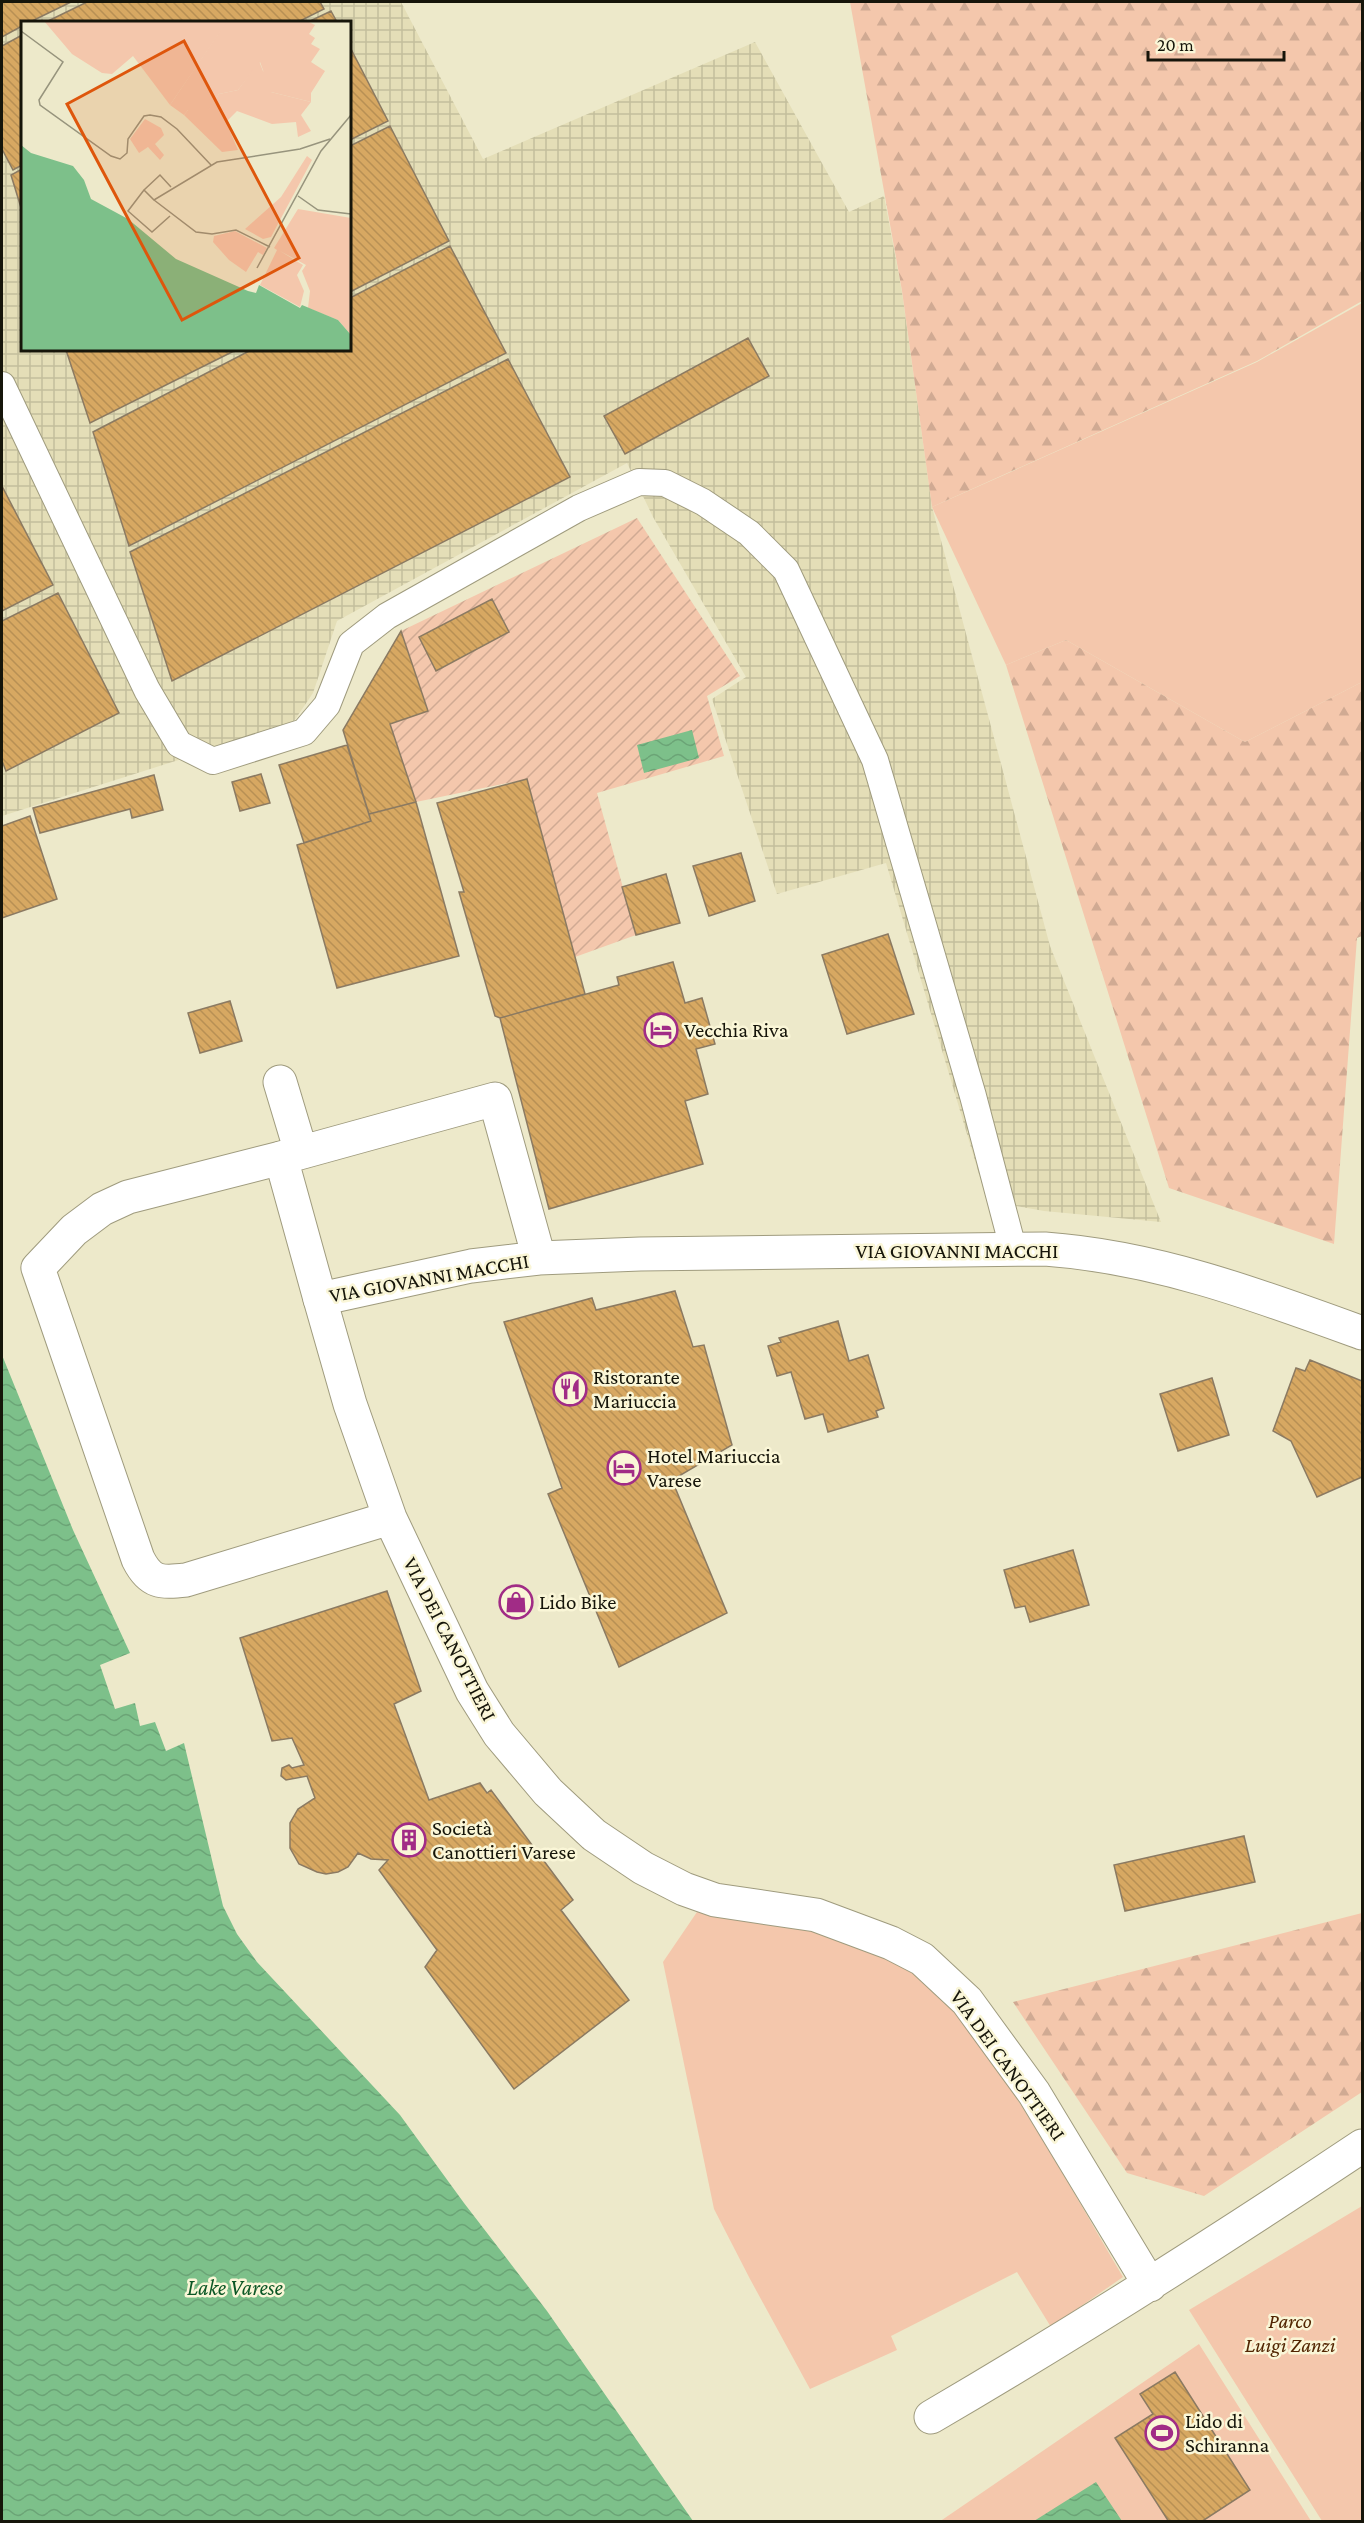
<svg xmlns="http://www.w3.org/2000/svg" width="1364" height="2523" font-family="'Crimson Pro',serif">
<style>
.industrial{fill:url(#industrial-grid);fill-rule:evenodd}
.green{fill:#f4c7ac}
.forest{fill:url(#forest-firs)}
.garden{fill:url(#garden-furrows)}
.water{fill:url(#water-waves)}
.building{fill:url(#building-back-hatch);stroke:#8b7a62;stroke-width:1.5}
.lines{fill:none;stroke-linecap:round;stroke-linejoin:round}
.service-casing{stroke:#9f9b7e;stroke-width:28}
.pedestrian-casing{stroke:#9f9b7e;stroke-width:35}
.minor-casing{stroke:#9f9b7e;stroke-width:35}
.service{stroke:#fff;stroke-width:26}
.pedestrian{stroke:#fff;stroke-width:33}
.minor{stroke:#fff;stroke-width:33}
.labels{text-anchor:middle;dominant-baseline:central;stroke-width:5;stroke-linejoin:round;paint-order:stroke}
.poi-label{font-size:21px;fill:#16150a;stroke:#faf6d7;text-anchor:start}
.street-label{font-size:21px;fill:#16150a;stroke:#faf6d7}
.park-label{font-size:21px;font-style:italic;fill:#522502;stroke:#faf6d7}
.water-label{font-size:22px;font-style:italic;fill:#0b5725;stroke:#faf6d7}
.inset-road{fill:none;stroke:#97947d;stroke-width:1.5}
.view{fill:#de560c;fill-opacity:0.15;stroke:#de560c;stroke-width:3}
.inset-edge{fill:none;stroke:#16150a;stroke-width:3}
</style>
<defs>
<pattern id="industrial-grid" width="8" height="8" patternUnits="userSpaceOnUse" patternTransform="scale(1.5)"><rect width="8" height="8" fill="#e4deb7"/><path d="M0 4h8M4 0v8" fill="none" stroke="#c3be9c"/></pattern>
<pattern id="forest-firs" width="22" height="20" patternUnits="userSpaceOnUse" patternTransform="scale(1.5)"><rect width="22" height="20" fill="#f4c7ac"/><path d="M5 1l3.5 6h-7zM16 11l3.5 6h-7z" fill="#d0aa93"/></pattern>
<pattern id="garden-furrows" width="10" height="10" patternUnits="userSpaceOnUse" patternTransform="scale(1.5)"><rect width="10" height="10" fill="#f4c7ac"/><path d="M-1 1l2-2M0 10L10 0M9 11l2-2" fill="none" stroke="#d0aa93"/></pattern>
<pattern id="water-waves" width="16" height="10" patternUnits="userSpaceOnUse" patternTransform="scale(1.5)"><rect width="16" height="10" fill="#7dc08a"/><path d="M0 5q4-4 8 0t8 0" fill="none" stroke="#6ba476"/></pattern>
<pattern id="building-back-hatch" width="6" height="6" patternUnits="userSpaceOnUse" patternTransform="scale(1.5)"><rect width="6" height="6" fill="#d7a862"/><path d="M-1 5l2 2M0 0l6 6M5-1l2 2" fill="none" stroke="#b89054"/></pattern>
</defs>
<rect width="100%" height="100%" fill="#ede9ca"/>
<path class="industrial" d="M2 2H401L483 159 755 42 849 212 884 196 902 292 932 507 1050 946 1161 1222 1044 1211 987 1201 886 863 777 894 712 699 746 677 653 517 627 463 337 621 313 693 292 724 2 816ZM22 22H350V350H22Z"/>
<path class="green" d="M1362 303V682L1245 742 1066 640 1006 665 932 507 1257 362Z
M697 1912C766 1921 852 1929 910 1970 952 1999 977 2038 1004 2079 1047 2143 1084 2211 1123 2277L1051 2327 1017 2272 891 2336 897 2350 810 2389 750 2279 714 2209 663 1962Z
M1362 2206V2521H1322L1189 2310Z
M1199 2344 1311 2521 939 2522Z"/>
<path class="forest" d="M850 2H1362V301L1257 361 932 507 902 291Z
M1066 640 1245 742 1362 682V936L1357 938 1334 1244 1169 1188 1006 665Z
M1362 1913V2092L1204 2196 1127 2173 1013 2002Z"/>
<path class="garden" d="M637 518 740 676 707 696 724 756 597 793 636 935 575 957 527 779 416 802 390 724 427 710 401 631Z"/>
<path class="water" d="M692 730 699 758 644 773 637 745Z
M2 1355 73 1530 130 1653 100 1665 115 1709 135 1703 140 1726 155 1722 166 1751 184 1743 223 1906 237 1934 257 1962 400 2115 464 2203 547 2311 693 2521H2Z
M1096 2482 1122 2521H1034Z"/>
<path class="building" d="M2 2H71L30 22H22V26L2 37Z
M87 2H320L324 9 298 22H46Z
M331 11 337 22H308Z
M22 35V165L13 170 2 149V46Z
M350 47 388 121 350 140Z
M390 126 449 241 350 292V146Z
M22 169V211L11 175Z
M450 246 506 353 129 546 93 432 251 350H350V298Z
M748 338 769 376 625 454 604 416Z
M66 350H236L90 423Z
M508 359 570 477 172 681 130 552Z
M2 486 53 585 2 611Z
M58 593 119 713 6 771 2 761V621Z
M492 599 509 632 436 671 419 637Z
M401 631 428 711 390 724 416 802 369 814 343 730Z
M347 745 371 821 304 843 279 765Z
M261 774 270 803 240 811 232 782Z
M154 775 163 810 132 818 130 809 40 833 33 808Z
M527 779 585 994 500 1018 495 1016 459 892H464L437 803Z
M416 802 459 956 337 988 297 845 371 821 369 814Z
M30 816 57 899 2 918V826Z
M741 853 755 901 709 916 693 866Z
M666 874 680 923 636 935 622 887Z
M888 934 914 1014 847 1034 822 955Z
M673 962 685 1003 702 998 715 1044 696 1049 708 1094 685 1101 703 1164 549 1209 500 1018 619 985 617 977Z
M230 1001 242 1041 200 1053 188 1013Z
M675 1291 693 1347 704 1345 732 1445 672 1480 727 1613 619 1667 548 1494 562 1488 504 1322 592 1298 596 1310Z
M838 1321 849 1361 868 1355 884 1408 876 1411 878 1417 828 1432 823 1414 805 1419 791 1372 777 1376 768 1346 781 1342 779 1338Z
M1310 1360 1362 1381V1477L1317 1497 1291 1441 1273 1431 1296 1368 1305 1371Z
M1212 1378 1229 1435 1178 1451 1160 1394Z
M1073 1550 1089 1605 1030 1622 1025 1606 1015 1608 1004 1570Z
M523 1588 530 1609 516 1615 507 1594Z
M387 1591 421 1691 394 1704 429 1800 480 1783 487 1793 491 1790 573 1900 561 1910 629 2000 514 2089 425 1967 437 1950 379 1870 388 1860 371 1859 358 1853 348 1867 338 1872 326 1874 317 1872 299 1864 290 1848V1823L298 1809 315 1798 307 1776 286 1780 281 1776 282 1768 289 1765 292 1768 304 1765 292 1738 272 1741 240 1638Z
M1244 1836 1255 1882 1125 1911 1114 1865Z
M1175 2372 1250 2490 1201 2522H1169L1115 2438 1153 2414 1140 2394Z"/>
<g class="lines">
<g class="service-casing">
<path id="service" d="M2 385 147 690 179 744 213 761 304 732 327 705 351 644 387 616 579 508 639 482 665 483 703 502 749 533 786 570 875 760 973 1096 1013 1248"/>
</g>
<g class="pedestrian-casing">
<path id="pedestrian" d="M281 1158 128 1197 102 1209 74 1230 38 1268 138 1559C150 1583 161 1583 186 1580L390 1518
M320 1299 350 1404 390 1518 472 1691 499 1734 548 1792 594 1835 643 1868 684 1889 715 1900 816 1915 891 1943 922 1959 967 2001 1034 2093 1150 2285
M931 2417C1078 2331 1221 2240 1362 2146"/>
</g>
<g class="minor-casing">
<path id="minor" d="M280 1082 301 1152
M539 1258 495 1099 281 1158 320 1299 471 1266 539 1258 640 1254 1045 1249C1156 1257 1258 1295 1362 1333"/>
</g>
<use href="#service" class="service"/>
<use href="#pedestrian" class="pedestrian"/>
<use href="#minor" class="minor"/>
</g>
<defs>
<g id="hotel-ring" transform="scale(1.725)"><circle r="9.5" fill="#faf6d7" stroke="#a12c86" stroke-width="1.5"/><path d="M-6-4.5h1.5V1H6V5H4.5V3h-9V5H-6ZM-4 0a1.8 1.8 0 1 1 3.6 0ZM.5 0V-2.5h3Q6-2.5 6 0Z" fill="#a12c86"/></g>
<g id="restaurant-ring" transform="scale(1.725)"><circle r="9.5" fill="#faf6d7" stroke="#a12c86" stroke-width="1.5"/><path d="M-5-6h1v4h1v-4h1v4h1v-4h1v5L-1.5 .5V6h-2V.5L-5-1ZM5-6V6H3V1.5H1.5Q1.5-4 5-6Z" fill="#a12c86"/></g>
<g id="shop-ring" transform="scale(1.725)"><circle r="9.5" fill="#faf6d7" stroke="#a12c86" stroke-width="1.5"/><path d="M-5-2.5h2.3a2.7 3.5 0 0 1 5.4 0H5L5.5 6h-11ZM-1.5-2.5h3a1.5 2.3 0 0 0-3 0Z" fill="#a12c86"/></g>
<g id="building-ring" transform="scale(1.725)"><circle r="9.5" fill="#faf6d7" stroke="#a12c86" stroke-width="1.5"/><path d="M-4-6H4V6H1V3H-1V6H-4ZM-2.5-4.3h1.7v1.8h-1.7ZM.8-4.3h1.7v1.8H.8ZM-2.5-1h1.7V.8h-1.7ZM.8-1h1.7V.8H.8Z" fill="#a12c86"/></g>
<g id="stadium-ring" transform="scale(1.725)"><circle r="9.5" fill="#faf6d7" stroke="#a12c86" stroke-width="1.5"/><path d="M0-5a6.5 5 0 1 0 0 10a6.5 5 0 1 0 0-10ZM-3.5-1.8h7v3.6h-7Z" fill="#a12c86"/></g>
</defs>
<g fill-rule="evenodd">
<use href="#hotel-ring" x="661" y="1030"/>
<use href="#restaurant-ring" x="570" y="1389"/>
<use href="#hotel-ring" x="624" y="1468"/>
<use href="#shop-ring" x="516" y="1602"/>
<use href="#building-ring" x="409" y="1840"/>
<use href="#stadium-ring" x="1162" y="2433"/>
</g>
<g class="labels">
<g class="poi-label">
<text x="684" y="1030">Vecchia Riva</text>
<text x="593" y="1377">Ristorante<tspan x="593" dy="24">Mariuccia</tspan></text>
<text x="647" y="1456">Hotel Mariuccia<tspan x="647" dy="24">Varese</tspan></text>
<text x="539" y="1602">Lido Bike</text>
<text x="432" y="1828">Società<tspan x="432" dy="24">Canottieri Varese</tspan></text>
<text x="1185" y="2421">Lido di<tspan x="1185" dy="24">Schiranna</tspan></text>
</g>
<g class="street-label">
<text x="957" y="1251">VIA GIOVANNI MACCHI</text>
<text transform="translate(429 1278) rotate(-10)">VIA GIOVANNI MACCHI</text>
<text transform="translate(450 1639) rotate(63)">VIA DEI CANOTTIERI</text>
<text transform="translate(1008 2065) rotate(54)">VIA DEI CANOTTIERI</text>
</g>
<g class="park-label">
<text x="1290" y="2321">Parco<tspan x="1290" dy="24">Luigi Zanzi</tspan></text>
</g>
<g class="water-label">
<text x="235" y="2287">Lake Varese</text>
</g>
</g>
<g transform="translate(21 21)">
<rect width="330" height="330" fill="#ede9ca"/>
<path d="M206 0H286L294 4 288 13 294 17 290 23 299 28 290 41 304 50 290 72V81L250 71 239 41 217 69 198 73 187 90 167 89 163 94 149 84ZM277 188 330 197V314L317 299 287 287 289 270 281 250 285 244 259 230 282 244 276 254 283 270 279 286 239 264 256 229 253 227ZM214 210 246 227 242 234 237 231 225 251 208 239 192 221 193 215Z" fill="#f4c7ac"/>
<path d="M23 0H206V1L149 84 112 35 91 53 81 52 51 33ZM238 40 242 50 250 54V71L290 81 280 94 290 110 277 116 275 101 251 103 216 90 205 101 217 129 201 131 163 94 167 89H187L198 73 217 69ZM286 135 291 139 250 216 242 218 224 208 260 176Z" fill="#f4c7ac"/>
<path d="M124 98 140 107 143 114 134 123 143 134 139 139 127 126 118 132 109 118Z" fill="#f4c7ac"/>
<path d="M0 124 10 132 52 145 63 159 70 178 107 198 155 238 227 270 235 272 238 264 279 287 281 284 317 299 330 314V330H0Z" fill="#7dc08a"/>
<path class="inset-road" d="M0 10 42 41 18 79 19 84 90 135 99 138 106 132 107 118 123 95 129 94 140 96 156 108 190 144M150 166 139 154 123 169 133 179 196 141 279 128 309 118M123 169 107 190 131 211 149 195M277 175 297 189 330 193M133 179 175 211 191 213 215 209 249 226M236 247 300 130 330 94"/>
<path class="view" d="M163 20 278 237 161 299 46 83Z"/>
<rect width="330" height="330" class="inset-edge"/>
</g>
<rect width="1364" height="2523" fill="none" stroke="#16150a" stroke-width="6"/>
<path d="M1148 51v9h136v-9" fill="none" stroke="#16150a" stroke-width="3"/>
<text x="1157" y="51" font-size="18" fill="#16150a" stroke="#faf6d7" stroke-width="4.5" paint-order="stroke">20 m</text>
</svg>
